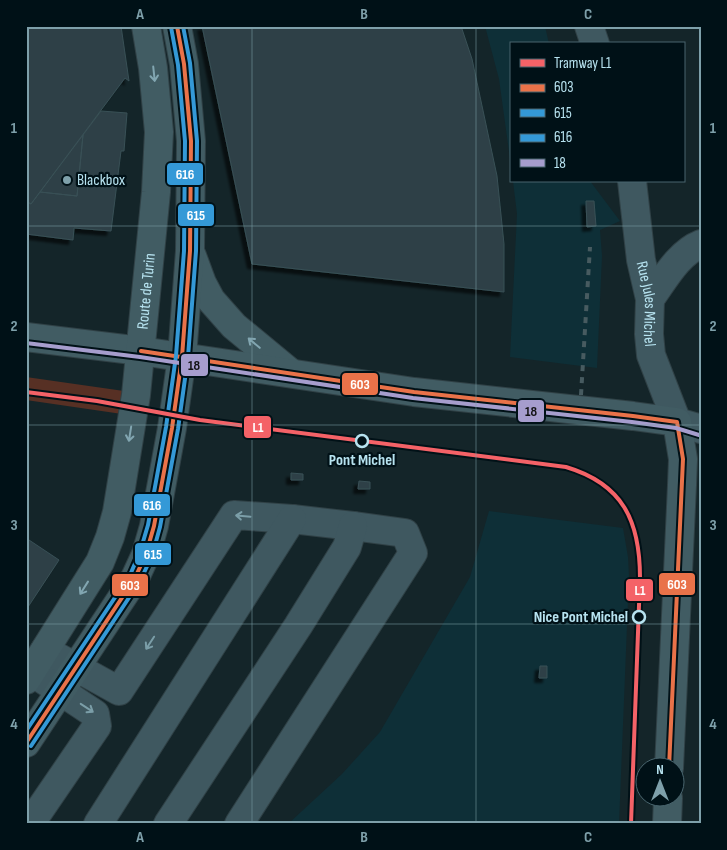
<svg xmlns="http://www.w3.org/2000/svg" width="727" height="850" font-family="'Sofia Sans Condensed',sans-serif">
<style>
.built{fill:#0e2f37}
.green{fill:#573024}
.building{fill:#2d4147;stroke:#395056;filter:url(#shadow)}
.lines{fill:none;stroke-linecap:round;stroke-linejoin:round}
.minor-casing{stroke:#304146;stroke-width:30}
.major-casing{stroke:#304146;stroke-width:30}
.minor{stroke:#3f5860;stroke-width:28}
.major{stroke:#415c63;stroke-width:28}
.rail{stroke:#475b60;stroke-width:4;stroke-dasharray:6 6;stroke-linecap:butt}
.bus-1-casing{stroke:#001117;stroke-width:8}
.bus-2-casing{stroke:#001117;stroke-width:8}
.bus-3-casing{stroke:#001117;stroke-width:8}
.bus-4-casing{stroke:#001117;stroke-width:8}
.bus-1{stroke:#e97249;stroke-width:4}
.bus-2{stroke:#3499d7;stroke-width:4}
.bus-3{stroke:#3499d7;stroke-width:4}
.bus-4{stroke:#a69dcd;stroke-width:4}
.tram-1-casing{stroke:#001117;stroke-width:8}
.tram-1{stroke:#f46267;stroke-width:4}
.oneway{stroke:#82a6b1}
.oneway2{stroke:#7b9ea8}
.grid{fill:none;stroke:#7ea0aa;stroke-width:1;stroke-opacity:0.55}
.poi-dot{fill:#7ea0aa;stroke:#001117;stroke-width:2}
.stop-dot{fill:#001117;stroke:#b7e3f0;stroke-width:2.5}
.labels{text-anchor:middle;dominant-baseline:central;stroke-width:4.5;stroke-linejoin:round;paint-order:stroke}
.poi-label{font-size:16px;fill:#b7e3f0;stroke:#001117;text-anchor:start}
.street-label{font-size:16px;fill:#b7e3f0;stroke:#001117}
.stop-label{font-size:16px;font-weight:bold;fill:#b7e3f0;stroke:#001117}
.line-badge{stroke:#001117;stroke-width:2}
.badge-label{font-size:14px;text-anchor:middle;font-weight:bold;fill:#fff}
.pale-badge-label{font-size:14px;text-anchor:middle;font-weight:bold;fill:#111}
.neatline{fill:none;stroke:#7ea0aa;stroke-width:2}
.grid-label{font-size:16px;text-anchor:middle;font-weight:bold;fill:#7ea0aa}
</style>
<defs>
<filter id="shadow"><feDropShadow dx="-4.5" dy="4.5" stdDeviation="1" flood-color="#0009"/></filter>
</defs>
<rect width="100%" height="100%" fill="#142529"/>
<path class="built" d="M485 26H545L549 44H511V166L499 79Z
M513 181H590L620 221 600 230 602 256 597 368 510 357 517 214Z
M489 511 623 528 628 557 629 576 619 824H288L342 774 380 732 470 577Z"/>
<path class="green" d="M26 377 124 391 122 414 26 400Z"/>
<path class="building" d="M31 26H121L129 81 125 78 31 204 26 201V32Z
M202 26H461L472 59 497 176 504 244V292L252 264Z
M101 111 127 113 124 151H121L111 231 74 228 73 240 26 234V201L31 204 40 192 77 196 83 135Z
M83 135 77 196 40 192Z
M586 201H594L596 226 587 227Z
M291 473 303 474V480H291Z
M359 481 370 482V489H358Z
M26 538 59 560 26 610Z
M540 666H547V678H539Z"/>
<g class="lines">
<g class="minor-casing">
<g id="minor">
<path d="M589 26 595 44"/>
<path id="s1" d="M632 181 641 260 650 299 649 334 651 355 677 422 701 429"/>
<path d="M650 299C664 280 678 253 701 244"/>
<path d="M45 650 119 691 234 515 292 519 353 526 405 533 413 553 239 824"/>
<path d="M30 824 97 726 95 714 32 672"/>
<path d="M98 824 292 519"/>
<path d="M168 824 298 626 347 547 353 526"/>
</g>
</g>
<g class="major-casing">
<g id="major">
<path d="M192 256 202 283 211 300 234 326 291 373"/>
<path d="M26 337 141 351 414 392 633 416 677 422 683 459 682 485 669 768"/>
<path id="s2" d="M26 680 100 562 110 537 117 512 136 395 156 192 159 132 153 68 146 26"/>
<path d="M26 743 135 578 146 554 154 526 172 428 182 357 190 251 191 141 184 64 177 26"/>
<path d="M667 824 668 798"/>
</g>
</g>
<use href="#minor" class="minor"/>
<use href="#major" class="major"/>
<path class="rail" d="M581 395 590 247"/>
<g class="bus-1-casing">
<path id="bus-1" d="M141 351 414 392 633 416 677 422 683 459 669 768
M26 743 135 578 146 554 154 526 172 428 182 357 190 251 191 141 184 64 177 26"/>
</g>
<g class="bus-2-casing">
<path id="bus-2" d="M31 746 140 581 152 556 160 527 178 429 188 357 196 251 197 141 190 63 183 26"/>
</g>
<g class="bus-3-casing">
<path id="bus-3" d="M26 731 130 575 140 552 148 525 166 427 176 356 184 251 185 141 178 65 171 27"/>
</g>
<g class="bus-4-casing">
<path id="bus-4" d="M26 343 140 357 413 398 632 422 676 428 699 435"/>
</g>
<use href="#bus-1" class="bus-1"/>
<use href="#bus-2" class="bus-2"/>
<use href="#bus-3" class="bus-3"/>
<use href="#bus-4" class="bus-4"/>
<g class="tram-1-casing">
<path id="tram-1" d="M26 392 97 401 200 420 566 467C623 484 640 521 640 578L631 824"/>
</g>
<use href="#tram-1" class="tram-1"/>
</g>
<defs><path id="oneway-shaft" d="M-6 0H5M1.5-3L5.5 0L1.5 3" fill="none" stroke-width="1.6" stroke-linecap="round" stroke-linejoin="round" transform="scale(1.25)"/></defs>
<g class="oneway">
<use href="#oneway-shaft" transform="translate(154 74) rotate(84)"/>
<use href="#oneway-shaft" transform="translate(254 343) rotate(-140)"/>
<use href="#oneway-shaft" transform="translate(130 434) rotate(99)"/>
<use href="#oneway-shaft" transform="translate(84 588) rotate(122)"/>
</g>
<g class="oneway2">
<use href="#oneway-shaft" transform="translate(243 516) rotate(-175)"/>
<use href="#oneway-shaft" transform="translate(150 643) rotate(123)"/>
<use href="#oneway-shaft" transform="translate(87 708) rotate(33)"/>
</g>
<path class="grid" d="M252 26V824M476 26V824M26 226H701M26 425H701M26 624H701"/>
<circle class="poi-dot" cx="67" cy="180" r="5"/>
<g class="stop-dot">
<circle cx="362" cy="441" r="6"/>
<circle cx="639" cy="617" r="6"/>
</g>
<g class="labels">
<g class="poi-label">
<text x="77" y="180">Blackbox</text>
</g>
<g class="street-label">
<text stroke="none"><textPath href="#s2" startOffset="415">Route de Turin</textPath></text>
<text stroke="none"><textPath href="#s1" startOffset="124">Rue Jules Michel</textPath></text>
</g>
<g class="stop-label">
<text x="362" y="460">Pont Michel</text>
<text x="628" y="617" text-anchor="end">Nice Pont Michel</text>
</g>
</g>
<g class="line-badge">
<rect x="166" y="162" width="38" height="24" rx="5" fill="#3499d7"/>
<rect x="177" y="203" width="38" height="24" rx="5" fill="#3499d7"/>
<rect x="180" y="353" width="29" height="24" rx="5" fill="#a69dcd"/>
<rect x="341" y="372" width="38" height="24" rx="5" fill="#e97249"/>
<rect x="517" y="399" width="28" height="24" rx="5" fill="#a69dcd"/>
<rect x="243" y="415" width="29" height="24" rx="5" fill="#f46267"/>
<rect x="133" y="493" width="38" height="24" rx="5" fill="#3499d7"/>
<rect x="134" y="542" width="38" height="24" rx="5" fill="#3499d7"/>
<rect x="658" y="572" width="38" height="24" rx="5" fill="#e97249"/>
<rect x="111" y="573" width="38" height="24" rx="5" fill="#e97249"/>
<rect x="625" y="578" width="29" height="24" rx="5" fill="#f46267"/>
</g>
<g class="badge-label">
<text x="185" y="179">616</text>
<text x="196" y="220">615</text>
<text x="360" y="389">603</text>
<text x="258" y="432">L1</text>
<text x="152" y="510">616</text>
<text x="153" y="559">615</text>
<text x="677" y="589">603</text>
<text x="130" y="590">603</text>
<text x="640" y="595">L1</text>
</g>
<g class="pale-badge-label">
<text x="194" y="370">18</text>
<text x="531" y="416">18</text>
</g>
<rect width="727" height="850" fill="none" stroke="#001117" stroke-width="55"/>
<rect x="510" y="42" width="175" height="140" fill="#001117" stroke="#49656e"/>
<rect x="520" y="59" width="25" height="8" fill="#f46267" stroke="#49656e"/>
<text x="554" y="68" font-size="15" fill="#b7e3f0">Tramway L1</text>
<rect x="520" y="84" width="25" height="8" fill="#e97249" stroke="#49656e"/>
<text x="554" y="92" font-size="15" fill="#b7e3f0">603</text>
<rect x="520" y="109" width="25" height="8" fill="#3499d7" stroke="#49656e"/>
<text x="554" y="118" font-size="15" fill="#b7e3f0">615</text>
<rect x="520" y="134" width="25" height="8" fill="#3499d7" stroke="#49656e"/>
<text x="554" y="142" font-size="15" fill="#b7e3f0">616</text>
<rect x="520" y="159" width="25" height="8" fill="#a69dcd" stroke="#49656e"/>
<text x="554" y="168" font-size="15" fill="#b7e3f0">18</text>
<g transform="translate(660 782)"><circle r="24" fill="#001117" stroke="#49656e"/>
<path d="M0-4L9 19L0 12L-9 19Z" fill="#7ea0aa"/>
<text y="-8" font-size="14" font-weight="bold" text-anchor="middle" fill="#b7e3f0">N</text>
</g>
<rect x="28" y="28" width="672" height="794" class="neatline"/>
<g class="grid-label">
<text x="140" y="19">A</text>
<text x="364" y="19">B</text>
<text x="588" y="19">C</text>
<text x="14" y="133">1</text>
<text x="713" y="133">1</text>
<text x="14" y="331">2</text>
<text x="713" y="331">2</text>
<text x="14" y="530">3</text>
<text x="713" y="530">3</text>
<text x="14" y="729">4</text>
<text x="713" y="729">4</text>
<text x="140" y="842">A</text>
<text x="364" y="842">B</text>
<text x="588" y="842">C</text>
</g>
</svg>
